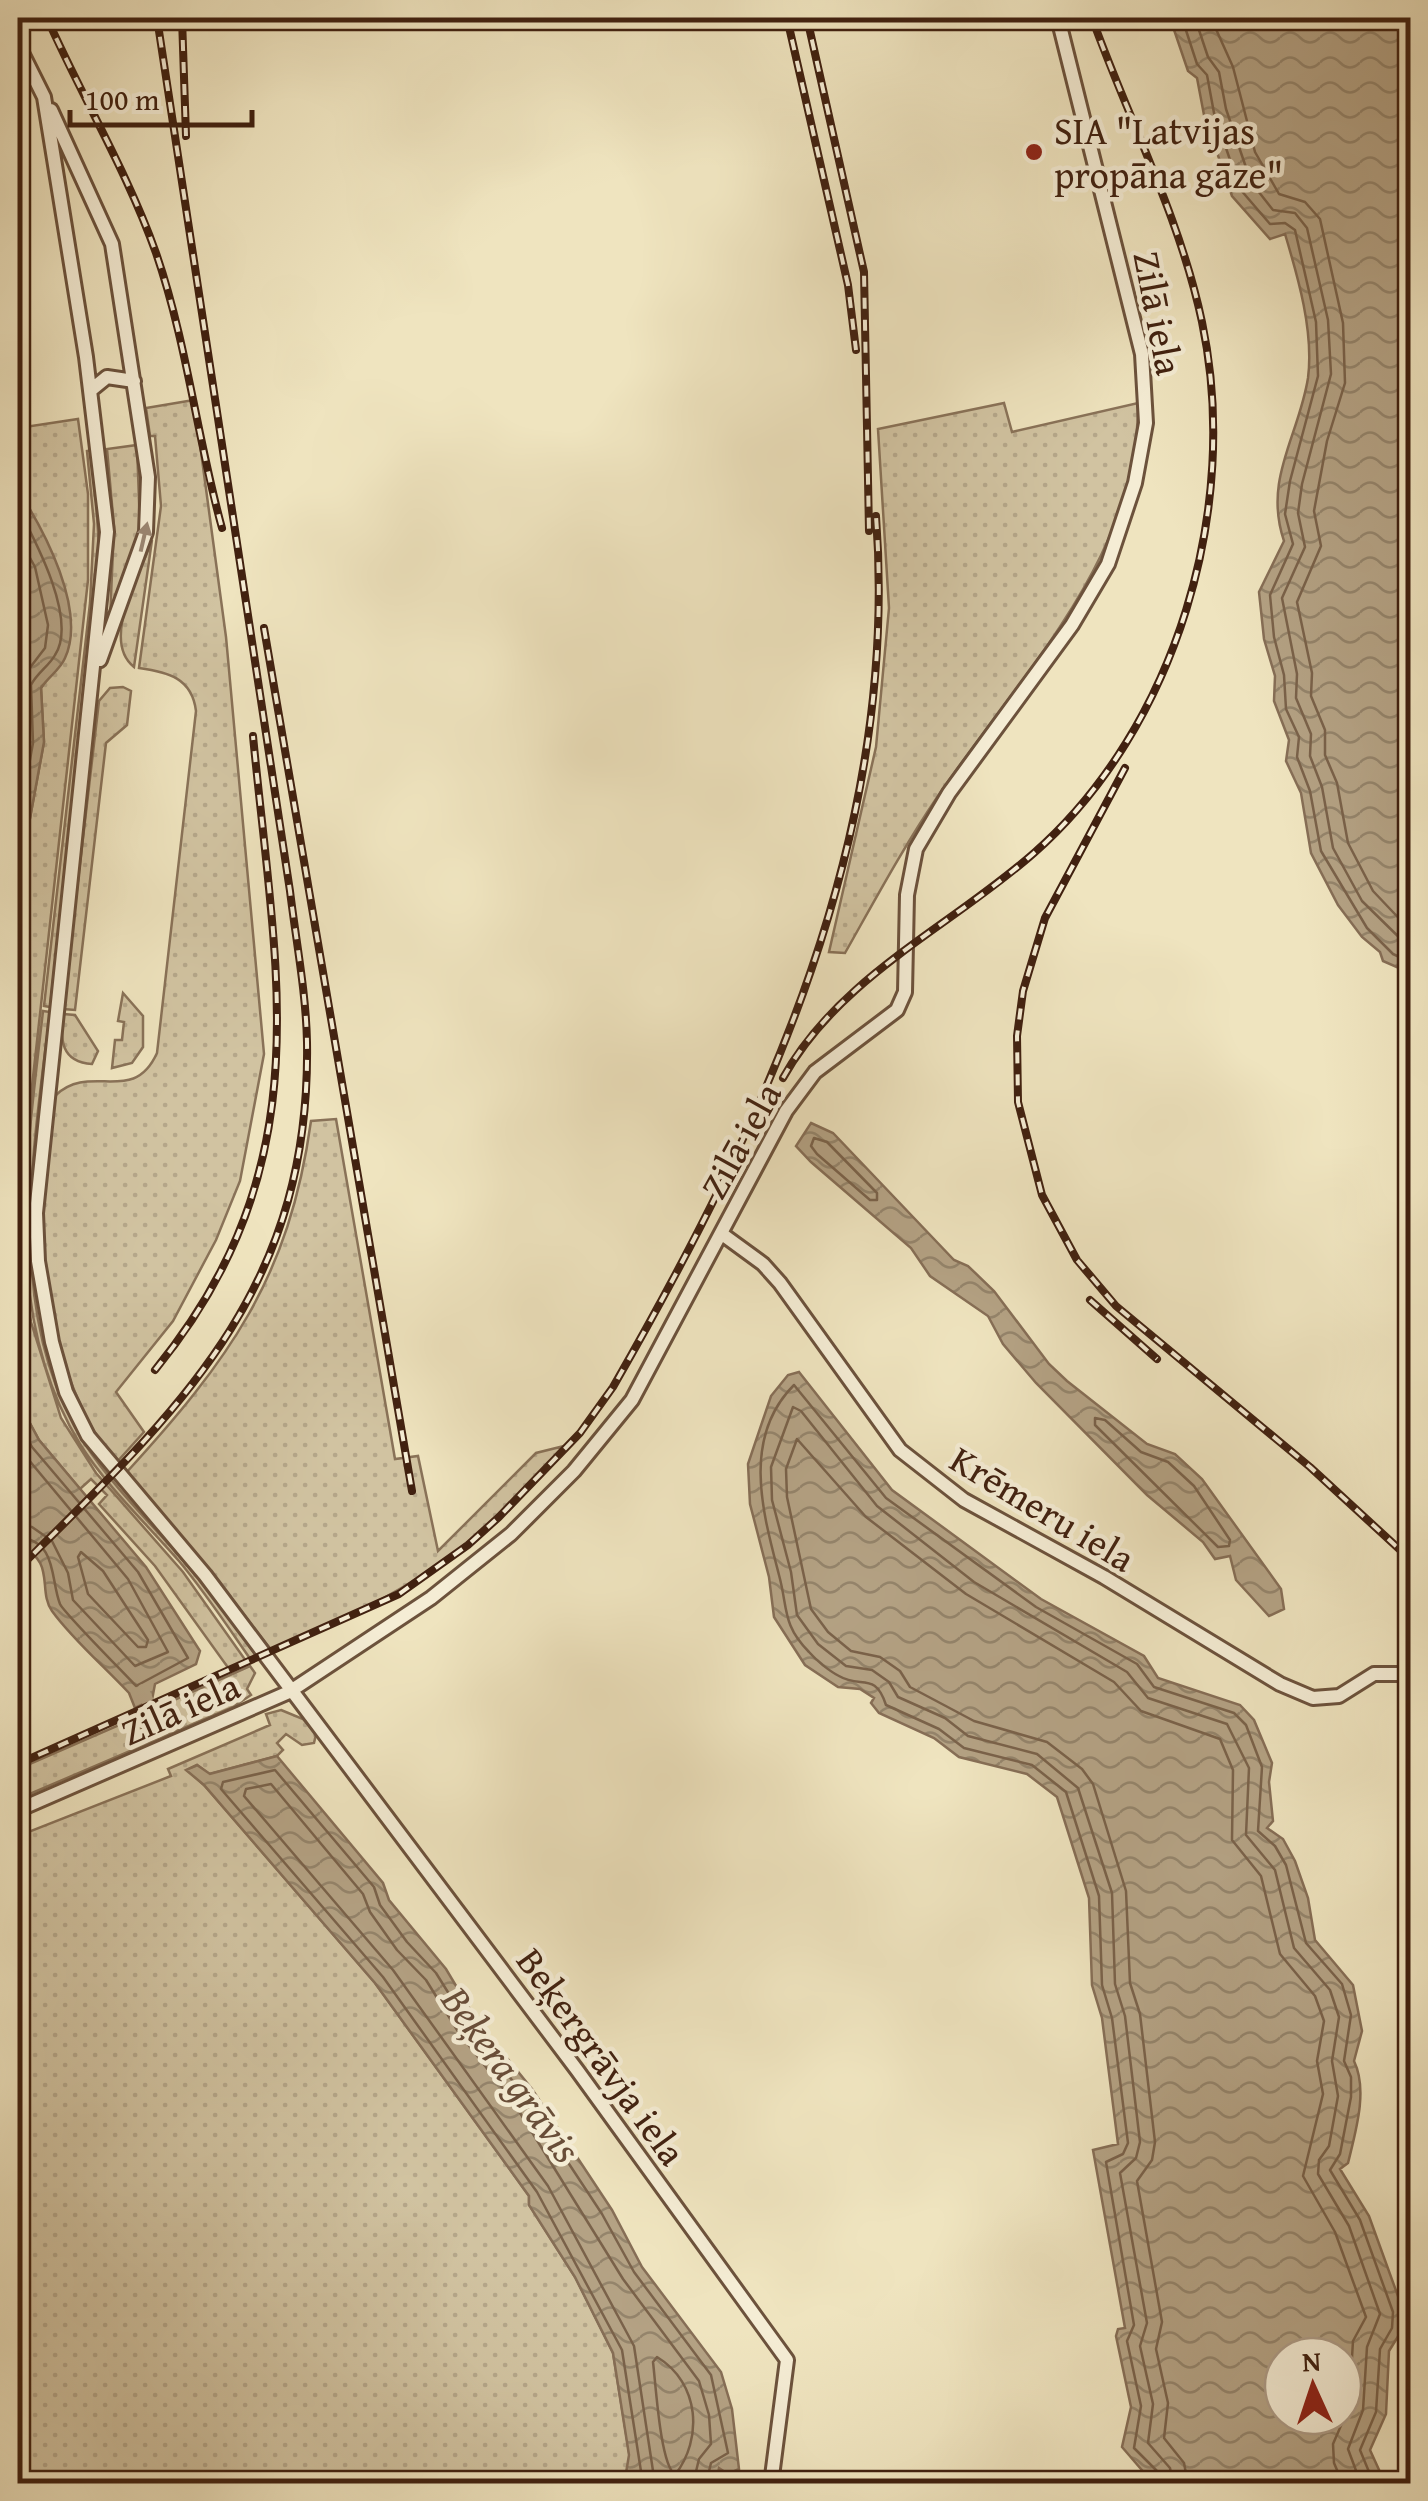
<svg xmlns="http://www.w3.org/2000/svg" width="1428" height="2501" font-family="'Gentium Book Plus',serif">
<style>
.grass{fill:url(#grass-dots);stroke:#897258;stroke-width:2.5}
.water{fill:url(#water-waves);stroke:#866e56;stroke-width:2.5;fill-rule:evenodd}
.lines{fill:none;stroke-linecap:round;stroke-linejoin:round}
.shore{stroke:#7a624a;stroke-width:2.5}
.canal{stroke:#b4a284;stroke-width:12}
.minor-casing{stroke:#6c523c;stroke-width:18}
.secondary-casing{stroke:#412110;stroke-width:22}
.minor{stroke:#f5edd5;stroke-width:12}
.secondary{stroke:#f5edd5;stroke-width:18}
.rail-casing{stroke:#412110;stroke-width:8}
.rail{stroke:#f5edd5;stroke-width:4;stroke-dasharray:11;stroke-linecap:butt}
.oneway{fill:#9b8772}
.poi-dot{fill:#8f2418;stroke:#f5edd5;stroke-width:4}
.labels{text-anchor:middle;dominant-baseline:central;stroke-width:9;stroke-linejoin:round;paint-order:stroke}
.poi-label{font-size:38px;fill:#412110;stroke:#f5edd5;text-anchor:start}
.street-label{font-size:38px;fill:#412110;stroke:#f5edd5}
.water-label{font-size:40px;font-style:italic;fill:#694e39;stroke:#f5edd5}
</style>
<defs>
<pattern id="grass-dots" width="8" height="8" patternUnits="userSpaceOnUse" patternTransform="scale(2.5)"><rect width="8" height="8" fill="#d1c3a1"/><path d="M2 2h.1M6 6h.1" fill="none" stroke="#b5a78a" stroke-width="1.8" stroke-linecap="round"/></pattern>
<pattern id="water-waves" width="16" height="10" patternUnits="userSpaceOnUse" patternTransform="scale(2.5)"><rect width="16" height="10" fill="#b4a284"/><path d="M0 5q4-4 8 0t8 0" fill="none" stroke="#94846b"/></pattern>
</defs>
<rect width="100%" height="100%" fill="#efe4bf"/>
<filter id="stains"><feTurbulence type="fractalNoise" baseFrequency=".002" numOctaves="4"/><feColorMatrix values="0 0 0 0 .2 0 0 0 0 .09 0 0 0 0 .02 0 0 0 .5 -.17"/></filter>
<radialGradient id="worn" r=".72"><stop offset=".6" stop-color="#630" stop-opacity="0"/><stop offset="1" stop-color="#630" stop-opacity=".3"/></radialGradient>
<path class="grass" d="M194 400 226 637 264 1054 240 1181 216 1240 173 1321 116 1392 144 1432 116 1463C44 1374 22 1205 56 1095 91 1062 133 1106 157 1053L196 711C192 678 168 672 139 668L161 506 155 436H150L146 408Z
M1004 403 1012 432 1138 403C1139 559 1020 675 938 796 904 846 875 900 845 953L829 952 876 747 889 608 878 429Z
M78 419 88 494V580L18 1213V859L22 837 28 829 44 742 41 688 68 648 71 620 29 508 18 490V428Z
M137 445 140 528 110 619 114 527 107 449Z
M93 450 100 563 50 1007 44 1006 90 603 94 524 87 451Z
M152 540 134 667C100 640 141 573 152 540Z
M123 687 131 691 127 725 106 743 75 1010 63 1009 99 701 110 688Z
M123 993 143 1016V1047L132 1063 112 1068 115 1040H122L124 1022 118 1021Z
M43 1011 50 1012C33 1154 3 1315 85 1444 115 1490 158 1530 193 1572 217 1599 236 1628 257 1657L251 1660C228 1627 205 1592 179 1561 146 1523 107 1487 80 1444 0 1314 27 1155 43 1011Z
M63 1014 75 1015 98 1051 92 1064C61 1062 60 1040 63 1014Z
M336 1119 395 1459 418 1456 438 1551 536 1453 564 1446C533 1479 501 1515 466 1544 408 1591 340 1621 272 1651L207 1567 125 1474C229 1360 289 1279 311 1121Z
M18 1229 31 1322 61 1418 96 1473 183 1572 246 1661 229 1669 155 1566 99 1504 107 1495 91 1479 80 1489 39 1440 18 1401Z
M250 1666 255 1673 247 1689 251 1695 233 1707 18 1799V1769L135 1718 142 1730 173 1716 165 1704Z
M281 1710 303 1719 316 1734 314 1743 302 1745 286 1734 277 1743 283 1750 277 1756 209 1774 197 1765 187 1770 204 1785 375 1983 529 2196V2205L575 2277 613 2353 634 2483 33 2484 18 2459V1836L171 1776 168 1769 270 1725 266 1714Z"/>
<path class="water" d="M1170 18H1410V1022L1406 971 1383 961 1380 952 1362 937 1338 905 1311 853 1301 793 1286 761 1289 740 1274 701 1275 676 1264 639 1259 592 1284 541C1263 479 1299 436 1308 378 1314 332 1298 277 1285 234L1270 239 1232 196 1204 115 1197 78 1188 71Z
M18 490C44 530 87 610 65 658 60 670 48 677 41 688L44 742 28 829 22 837 18 859Z
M811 1123 833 1133 954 1260 968 1266 994 1291 1049 1364 1067 1381 1147 1444 1175 1454 1202 1479 1281 1589 1284 1609 1269 1616 1236 1580 1230 1556 1215 1559 1203 1542 1147 1495 1036 1383 1003 1344 988 1316 930 1276 911 1248 811 1162 796 1146Z
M799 1372 892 1490 1041 1599 1144 1656 1158 1678 1240 1705 1254 1720 1272 1763 1269 1782 1273 1821 1267 1828 1283 1839 1295 1861 1308 1898 1315 1940 1353 1985 1362 2031 1354 2061C1368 2090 1356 2130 1348 2163L1340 2169 1369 2216 1403 2310 1402 2330 1389 2351 1386 2414 1370 2450 1385 2483H1153L1122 2447 1131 2407 1116 2336 1118 2329 1125 2328 1093 2150 1118 2144 1102 2018 1092 1985 1089 1898 1057 1797 1027 1774 959 1757 934 1738 879 1713 871 1703 874 1698 860 1689 838 1687 805 1665 774 1617 769 1577 750 1504 748 1464 771 1396 788 1375ZM1343 2356V2416H1283V2356Z
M18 1401 39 1440 146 1567 200 1651 196 1664 155 1684 152 1700 135 1708 129 1693C105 1667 73 1640 52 1611 37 1590 57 1560 18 1546Z
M277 1756 383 1883 389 1900 446 1969 477 2021 532 2089 612 2210 642 2267 721 2372 732 2409 739 2469 728 2474 719 2468 716 2484 634 2483 626 2473 629 2455 613 2353 575 2277 529 2205V2196L375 1983 204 1785 186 1770 197 1765 210 1774Z"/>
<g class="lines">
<path class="shore" d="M1182 18 1197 64 1207 75 1214 113 1240 189 1270 224 1285 223 1295 230 1316 322 1318 376 1290 481 1285 514 1293 544 1270 595 1274 637 1284 675 1286 709 1299 737 1297 757 1310 791 1321 851 1367 928 1393 954 1410 962
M1195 18 1208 57 1219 72 1226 109 1251 182 1273 210 1295 213 1307 228 1328 320 1331 374 1302 484 1298 513 1305 547 1282 598 1297 674 1296 698 1311 734 1310 756 1322 787 1333 848 1362 901 1410 948
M1211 18 1233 67 1255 152 1279 194 1305 202 1320 219 1343 323 1345 383 1327 441 1314 511 1321 546 1297 602 1312 673 1311 696 1325 730V755L1337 783 1348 843 1373 891 1410 930
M18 508C35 540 78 620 55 655 49 666 37 673 31 685L33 743 18 826
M18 536 35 567 48 625 45 648 19 682 18 765
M814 1138 827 1142 877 1193V1200H870L817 1154 811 1146Z
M1095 1418 1105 1420 1141 1452 1168 1462 1194 1486 1230 1540 1229 1546 1218 1547 1095 1425Z
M18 1420 32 1447 138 1572 188 1658 136 1686C125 1674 64 1613 60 1604 50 1579 58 1541 18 1537
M18 1447 128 1579 168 1652 135 1666 73 1600 68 1573 52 1541 32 1527 18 1525
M81 1552 103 1571 148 1640 146 1647H138L88 1594 78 1557Z
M657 2357C700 2383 703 2439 675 2475 660 2463 656 2386 653 2362Z
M643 2484 622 2350 537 2192 383 1977 221 1789 223 1782 275 1770 374 1887 380 1905 407 1942 436 1973 469 2026 523 2094 602 2214 634 2272 711 2375 728 2453 711 2463 706 2484
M655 2484 634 2346 548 2186 393 1970 244 1796 246 1789 271 1784 363 1894 370 1912 397 1950 426 1980 459 2033 512 2100 623 2279 699 2381 709 2415 711 2444 699 2459 693 2484
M1161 2484 1159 2473 1134 2448 1141 2406 1127 2341 1134 2325 1106 2162 1123 2154 1128 2143 1112 2018 1102 1985 1099 1896 1066 1792 1032 1765 964 1748 939 1729 886 1705C875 1671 861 1689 839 1676 829 1671 816 1660 809 1652 782 1625 788 1608 779 1575 763 1513 741 1438 794 1385L886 1498 1036 1607 1137 1664 1154 1687 1234 1713 1246 1725 1262 1767 1258 1831 1275 1846 1286 1865 1306 1943 1342 1984 1351 2015 1344 2061 1351 2077V2097L1340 2154 1330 2170 1360 2220 1393 2312 1392 2328 1380 2349 1376 2412 1360 2450 1374 2484
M1173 2484 1170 2468 1148 2443 1153 2404 1140 2346 1147 2323 1120 2173 1136 2158 1140 2142 1125 2016 1115 1984 1112 1893 1078 1788 1037 1754 968 1736 945 1718 898 1697 889 1682 872 1670 846 1666 818 1644 797 1615 791 1572 772 1500 771 1467 793 1407 801 1411 877 1506 974 1582 1127 1672 1148 1698 1227 1724 1249 1768 1246 1835 1275 1870 1294 1948 1330 1990 1339 2017 1332 2061 1338 2096 1329 2146 1319 2160 1318 2174 1349 2226 1380 2314 1367 2347 1363 2410 1348 2449 1361 2484
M1188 2484 1184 2463 1164 2438 1168 2403 1156 2349 1162 2322 1137 2181 1152 2160 1155 2142 1140 2014 1130 1983 1126 1891 1093 1784 1082 1769 1047 1742 974 1721 910 1687 900 1671 880 1657 851 1651 828 1632 811 1609 787 1497 786 1469 797 1439 866 1517 966 1594 1114 1682 1141 1711 1220 1739 1233 1770 1232 1840 1261 1876 1280 1954 1315 1996 1324 2021 1317 2061 1323 2094 1303 2176 1335 2232 1366 2317 1353 2341 1349 2407 1333 2444 1334 2463 1343 2484"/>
<path class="canal" d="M143 1690 156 1721"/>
<g class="minor-casing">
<path id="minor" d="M18 45 44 97 86 357 107 532 36 1213 38 1261 52 1342 66 1392 88 1436 205 1575 577 2070 787 2360 771 2484
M51 110 112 244 148 477 146 532 100 660
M91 390 107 377 134 381
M722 1234 763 1264 780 1283 900 1450 964 1500 1104 1577 1280 1684 1313 1698 1339 1696 1374 1674H1410
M18 1810 289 1692 431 1598 511 1534 574 1471 632 1400 786 1111 815 1072 897 1010 905 992 907 895 916 849 949 793 1072 625 1108 564 1135 483 1146 423 1142 354 1058 18"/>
</g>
<g class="secondary-casing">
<path id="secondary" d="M18 2482 19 2484"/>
</g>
<use href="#minor" class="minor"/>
<use href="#secondary" class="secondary"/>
<g class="rail-casing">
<path id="rail" d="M47 18C82 97 127 171 156 253 187 343 197 438 222 528
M182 18 186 136
M787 18 848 285 856 350
M807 18 864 272 869 531
M264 628 412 1491
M1125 768 1045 918 1023 991 1017 1036 1018 1102 1042 1195 1077 1260 1116 1306 1310 1467 1410 1559
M783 1078C840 976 949 928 1034 853 1177 727 1241 507 1202 322 1180 217 1128 118 1092 18
M1090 1300 1157 1359
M155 1370C323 1164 276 977 253 736
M18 1569C180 1409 311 1290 307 1042 306 992 296 941 290 891L157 18
M18 1764 399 1594 468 1545 499 1517 580 1433 613 1387C767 1119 900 833 876 516"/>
</g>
<use href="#rail" class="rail"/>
</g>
<defs><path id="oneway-solid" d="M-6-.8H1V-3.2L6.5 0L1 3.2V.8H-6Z" transform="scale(2.5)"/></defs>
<use class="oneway" href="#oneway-solid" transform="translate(144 537) rotate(-77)"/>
<circle class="poi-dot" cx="1034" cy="152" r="10"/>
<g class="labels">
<g class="poi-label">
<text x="1054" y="130">SIA "Latvijas<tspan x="1054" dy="44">propāna gāze"</tspan></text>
</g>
<g class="street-label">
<text transform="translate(1159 313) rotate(79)">Zilā iela</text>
<text transform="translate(740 1140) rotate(-61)">Zilā iela</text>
<text transform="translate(1043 1508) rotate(31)">Krēmeru iela</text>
<text transform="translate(180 1708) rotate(-24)">Zilā iela</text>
<text transform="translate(602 2056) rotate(54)">Beķergrāvja iela</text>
</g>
<g class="water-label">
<text transform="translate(512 2074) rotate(54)">Beķera grāvis</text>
</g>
</g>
<rect width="1428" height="2501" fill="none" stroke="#efe4bf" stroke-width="60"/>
<rect x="20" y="20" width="1388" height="2461" fill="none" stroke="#412110" stroke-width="5"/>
<rect x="30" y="30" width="1368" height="2441" fill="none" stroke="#412110" stroke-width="2.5"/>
<g transform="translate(1313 2386) rotate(357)"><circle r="48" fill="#f5edd5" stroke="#ad9b86" stroke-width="2.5"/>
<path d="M0-8L18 38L0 25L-18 38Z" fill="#8f2418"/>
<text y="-15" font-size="28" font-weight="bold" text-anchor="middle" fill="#412110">N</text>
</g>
<path d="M70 110v15h182v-15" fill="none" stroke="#412110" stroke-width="5"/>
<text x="85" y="110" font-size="30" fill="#412110" stroke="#f5edd5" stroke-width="8" paint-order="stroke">100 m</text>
<rect width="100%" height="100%" filter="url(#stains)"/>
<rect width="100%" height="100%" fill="url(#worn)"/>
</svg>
